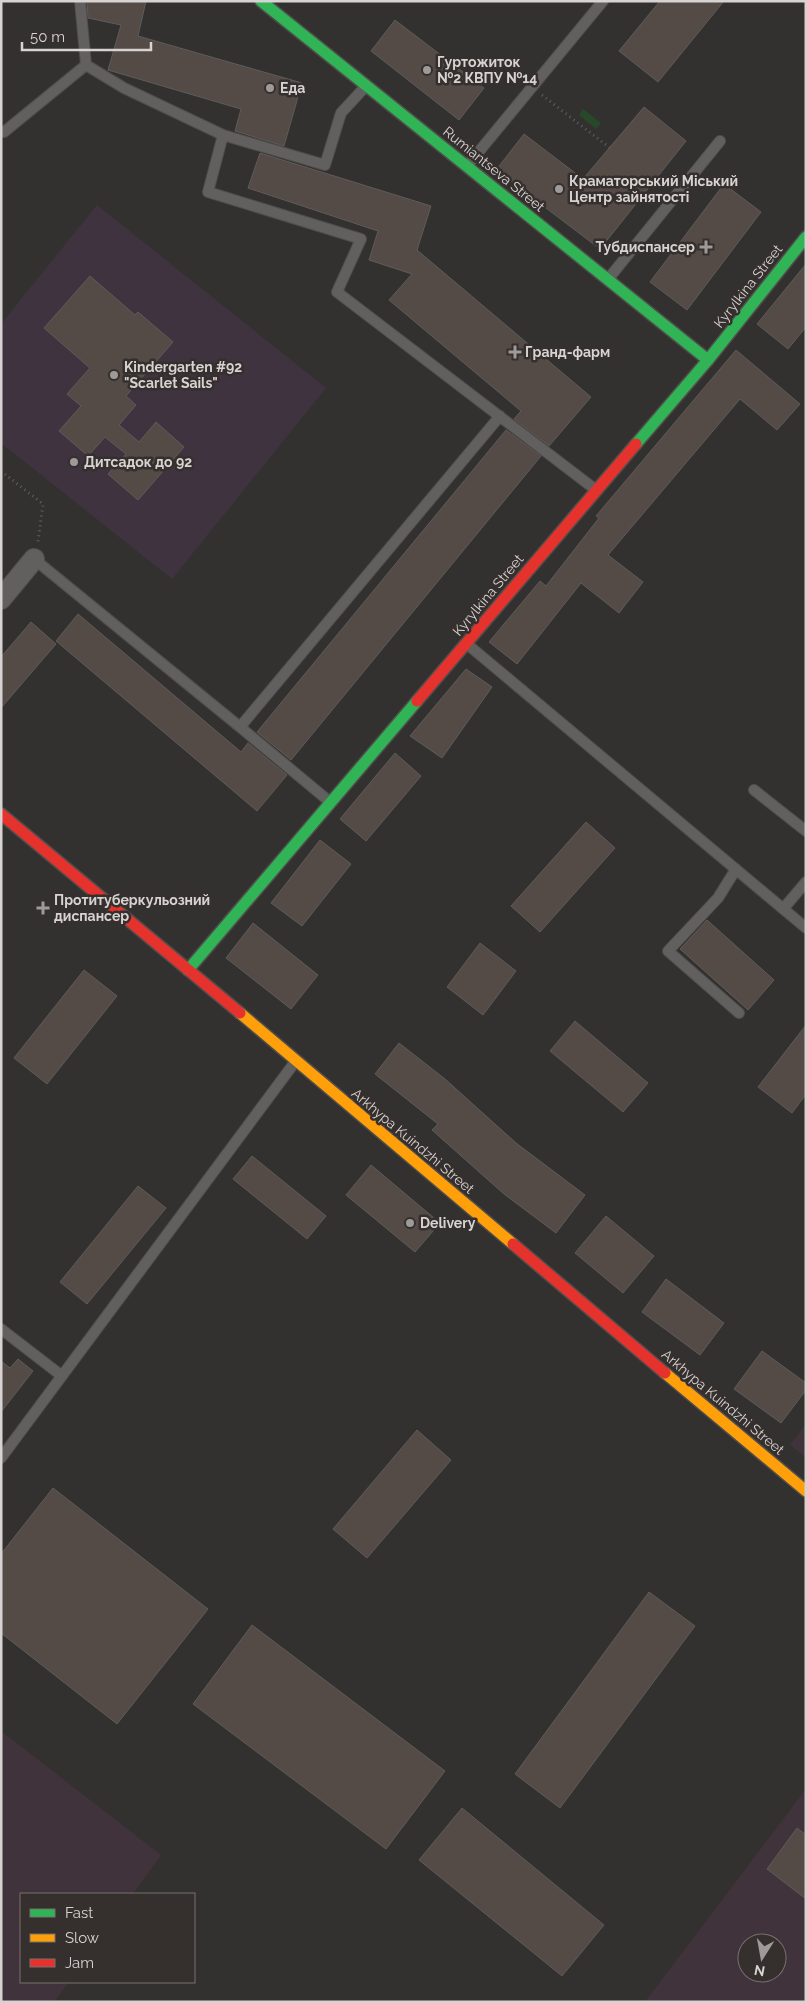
<svg xmlns="http://www.w3.org/2000/svg" width="807" height="2003" font-family="Raleway,sans-serif">
<style>
.industrial{fill:#41333c;fill-rule:evenodd}
.education{fill:#3f333f}
.green{fill:#27492a}
.building{fill:#544a46;stroke:#5e5c5b}
.lines{fill:none;stroke-linecap:round;stroke-linejoin:round}
.lane-casing{stroke:#504e4c;stroke-width:12}
.street-casing{stroke:#504e4c;stroke-width:22}
.fast-casing{stroke:#504e4c;stroke-width:14}
.slow-casing{stroke:#504e4c;stroke-width:14}
.jam-casing{stroke:#504e4c;stroke-width:14}
.path{stroke:#605f5e;stroke-width:3;stroke-dasharray:1 4;stroke-linecap:butt}
.lane{stroke:#61605f;stroke-width:10}
.street{stroke:#61605f;stroke-width:20}
.fast{stroke:#30b455;stroke-width:11}
.slow{stroke:#ff9f0a;stroke-width:11}
.jam{stroke:#e5322d;stroke-width:11}
.poi-dot{fill:#9e9a99;stroke:#35302d;stroke-width:2}
.labels{text-anchor:middle;dominant-baseline:central;stroke-width:5;stroke-linejoin:round;paint-order:stroke}
.poi-label{font-size:14px;font-weight:bold;fill:#d7d3d2;stroke:#35302d;text-anchor:start}
.street-label{font-size:14px;fill:#d7d3d2;stroke:#35302d}
</style>
<rect width="100%" height="100%" fill="#33312f"/>
<path class="industrial" d="M806 1424V1457L790 1445Z
M1 1731 161 1855 133 1894H21V1982H69L54 2002H1Z
M806 1789V2002H645ZM747 1943H777V1973H747Z"/>
<path class="education" d="M97 205 326 388 172 579 1 443V324Z"/>
<path class="green" d="M583 109 601 123 596 129 579 115Z"/>
<path class="building" d="M87 1H146L138 36 302 83 284 146 235 131 241 109 108 70 121 25 88 18Z
M660 1H724L658 82 619 51Z
M395 20 484 88 459 120 371 51Z
M644 107 686 141 600 249 496 170 524 134 583 179Z
M260 153 431 206 417 250 591 397 549 446 514 419 521 411 389 300 412 274 369 260 378 231 248 188Z
M724 184 761 212 687 310 650 282Z
M806 264V327L788 349 757 324Z
M90 276 135 315 138 312 173 342 126 396 136 405 119 425 139 442 156 422 184 447 138 500 108 474 126 454 105 437 88 456 59 431 81 406 67 394 90 368 44 328Z
M736 350 800 404 777 430 740 399 608 555 643 582 619 613 581 583 517 664 489 642 540 581 546 586 599 518 596 516Z
M506 430 541 456 291 760 257 732Z
M78 614 241 752 248 743 287 775 257 811 56 641Z
M31 622 56 644 1 708V657Z
M466 669 492 687 442 758 410 736Z
M395 753 421 776 366 841 340 819Z
M586 822 615 848 540 932 511 906Z
M320 840 351 864 302 926 271 903Z
M707 920 774 980 748 1010 680 949Z
M253 923 318 975 291 1009 226 958Z
M480 943 516 971 483 1015 447 987Z
M84 970 117 996 47 1084 14 1058Z
M575 1021 648 1083 623 1112 550 1051Z
M806 1025V1094L792 1113 758 1087Z
M399 1043 445 1079 516 1143 585 1195 556 1233 504 1194 432 1130 438 1124 375 1074Z
M252 1156 326 1216 307 1239 233 1179Z
M371 1165 440 1223 415 1252 346 1195Z
M138 1186 166 1208 87 1304 60 1282Z
M606 1216 654 1256 623 1293 575 1253Z
M666 1279 724 1323 700 1355 642 1312Z
M762 1351 806 1383V1390L781 1423 734 1389Z
M18 1359 33 1371 1 1412V1361L10 1368Z
M417 1430 451 1460 367 1558 333 1529Z
M53 1488 208 1609 117 1724 1 1633V1554Z
M649 1592 695 1626 560 1808 515 1774Z
M252 1625 445 1771 386 1849 193 1704Z
M462 1808 604 1925 562 1976 419 1860Z
M797 1828 806 1835V1899L767 1869Z"/>
<g class="lines">
<g class="lane-casing">
<path id="lane" d="M80 1 86 65
M86 65 124 88 223 135 208 192 361 239 337 292 596 490
M4 132 86 65
M223 135 325 165 341 113 365 87
M467 166 603 1
M609 278 720 141
M34 559 240 727
M467 644 806 928
M754 790 806 831
M330 802 240 727 500 416
M736 869 718 898 668 951 739 1013
M783 909 806 882
M1 1329 62 1376
M1 1458 295 1062"/>
</g>
<g class="street-casing">
<path id="street" d="M1 599 34 559"/>
</g>
<g class="fast-casing">
<path id="fast" d="M261 1 708 360
M636 444 708 360 806 237
M188 970 417 701"/>
</g>
<g class="slow-casing">
<path id="slow" d="M240 1013 513 1244
M665 1373 806 1491"/>
</g>
<g class="jam-casing">
<path id="jam" d="M417 701 636 444
M1 814 240 1013
M513 1244 665 1373"/>
</g>
<path class="path" d="M542 95 610 148
M1 471 43 504 38 542"/>
<use href="#lane" class="lane"/>
<use href="#street" class="street"/>
<use href="#fast" class="fast"/>
<use href="#slow" class="slow"/>
<use href="#jam" class="jam"/>
</g>
<g class="poi-dot">
<circle cx="427" cy="70" r="5"/>
<circle cx="270" cy="88" r="5"/>
<circle cx="559" cy="189" r="5"/>
<path d="M703.5 239.5h5v5h5v5h-5v5h-5v-5h-5v-5h5z"/>
<path d="M512.5 344.5h5v5h5v5h-5v5h-5v-5h-5v-5h5z"/>
<circle cx="114" cy="375" r="5"/>
<circle cx="74" cy="462" r="5"/>
<path d="M40.5 900.5h5v5h5v5h-5v5h-5v-5h-5v-5h5z"/>
<circle cx="410" cy="1223" r="5"/>
</g>
<g class="labels">
<g class="poi-label">
<text x="437" y="62">Гуртожиток<tspan x="437" dy="16">№2 КВПУ №14</tspan></text>
<text x="280" y="88">Еда</text>
<text x="569" y="181">Краматорський Міський<tspan x="569" dy="16">Центр зайнятості</tspan></text>
<text x="695" y="247" text-anchor="end">Тубдиспансер</text>
<text x="525" y="352">Гранд-фарм</text>
<text x="124" y="367">Kindergarten #92<tspan x="124" dy="16">"Scarlet Sails"</tspan></text>
<text x="84" y="462">Дитсадок до 92</text>
<text x="54" y="900">Протитуберкульозний<tspan x="54" dy="16">диспансер</tspan></text>
<text x="420" y="1223">Delivery</text>
</g>
<g class="street-label">
<text transform="translate(494 169) rotate(39)">Rumiantseva Street</text>
<text transform="translate(748 286) rotate(-52)">Kyrylkina Street</text>
<text transform="translate(488 595) rotate(-50)">Kyrylkina Street</text>
<text transform="translate(413 1141) rotate(40)">Arkhypa Kuindzhi Street</text>
<text transform="translate(723 1402) rotate(40)">Arkhypa Kuindzhi Street</text>
</g>
</g>
<rect width="807" height="2003" fill="none" stroke="#d7d3d2" stroke-width="5"/>
<rect x="20" y="1893" width="175" height="90" fill="#35302d" stroke="#76716f"/>
<rect x="30" y="1909" width="25" height="8" fill="#30b455" stroke="#76716f"/>
<text x="65" y="1918" font-size="15" fill="#d7d3d2">Fast</text>
<rect x="30" y="1934" width="25" height="8" fill="#ff9f0a" stroke="#76716f"/>
<text x="65" y="1943" font-size="15" fill="#d7d3d2">Slow</text>
<rect x="30" y="1959" width="25" height="8" fill="#e5322d" stroke="#76716f"/>
<text x="65" y="1968" font-size="15" fill="#d7d3d2">Jam</text>
<g transform="translate(762 1958) rotate(191)"><circle r="24" fill="#35302d" stroke="#76716f"/>
<path d="M0-4L9 19L0 12L-9 19Z" fill="#9e9a99"/>
<text y="-8" font-size="14" font-weight="bold" text-anchor="middle" fill="#d7d3d2">N</text>
</g>
<path d="M22 42v8h129v-8" fill="none" stroke="#d7d3d2" stroke-width="2.5"/>
<text x="30" y="42" font-size="15" fill="#d7d3d2" stroke="#35302d" stroke-width="4" paint-order="stroke">50 m</text>
</svg>
